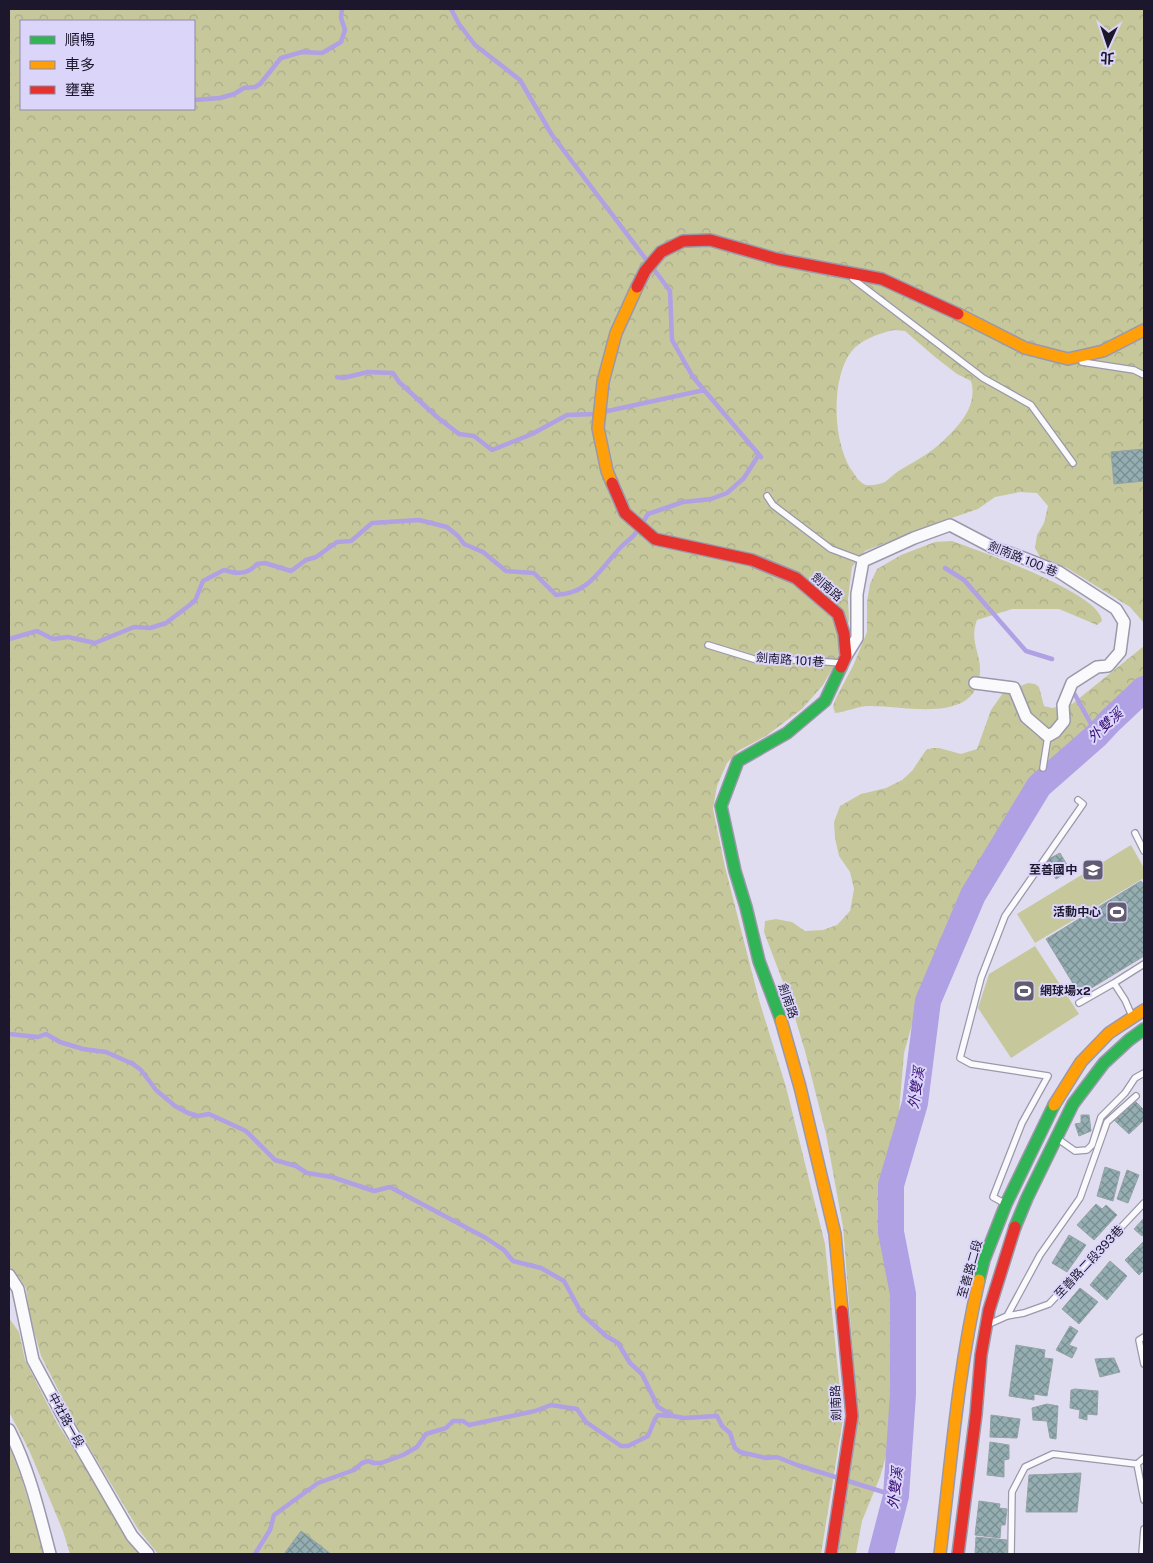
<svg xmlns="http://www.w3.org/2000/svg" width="1153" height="1563" font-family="'Public Sans','Noto Sans TC',sans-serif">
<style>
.green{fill:#c6c89c}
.forest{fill:url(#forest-crowns);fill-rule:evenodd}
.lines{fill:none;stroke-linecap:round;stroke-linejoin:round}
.stream{stroke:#afa1e3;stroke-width:4.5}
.river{stroke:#afa1e3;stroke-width:26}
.building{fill:url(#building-cross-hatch);stroke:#95a2a7}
.lane-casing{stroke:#9b98aa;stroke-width:8}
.street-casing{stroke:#9b98aa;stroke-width:14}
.fast-casing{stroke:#9b98aa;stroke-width:14}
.slow-casing{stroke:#9b98aa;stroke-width:14}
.jam-casing{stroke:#9b98aa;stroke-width:14}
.lane{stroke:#fafafd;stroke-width:5.5}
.street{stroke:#fafafd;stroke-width:11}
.fast{stroke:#30b455;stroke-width:11}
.slow{stroke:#ff9f0a;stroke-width:11}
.jam{stroke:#e5322d;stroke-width:11}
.labels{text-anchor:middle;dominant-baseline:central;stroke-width:4;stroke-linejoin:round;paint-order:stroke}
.street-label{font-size:12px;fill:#1c172d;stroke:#dbd5f9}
.poi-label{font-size:12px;font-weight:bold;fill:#1c172d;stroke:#dbd5f9;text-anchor:end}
.water-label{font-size:14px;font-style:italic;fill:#390f76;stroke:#dbd5f9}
</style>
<defs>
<pattern id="forest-crowns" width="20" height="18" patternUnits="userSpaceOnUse" patternTransform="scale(1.25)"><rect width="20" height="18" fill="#c6c89c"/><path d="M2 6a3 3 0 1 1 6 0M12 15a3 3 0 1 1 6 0" fill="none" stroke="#aaab87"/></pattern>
<pattern id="building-cross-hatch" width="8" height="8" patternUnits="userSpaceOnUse" patternTransform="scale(1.25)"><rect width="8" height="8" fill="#94aeb1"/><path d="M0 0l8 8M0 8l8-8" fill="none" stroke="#788d90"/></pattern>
</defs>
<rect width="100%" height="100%" fill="#e1ddf1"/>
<path class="green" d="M1131 845 1144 868V878L1035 943 1017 914Z
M1035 946 1079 1014 1011 1058 978 1008 989 974Z"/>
<path class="forest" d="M9 9H1144V623L1130 607 1067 568 1040 557 1035 548 1037 535 1044 523 1048 506 1037 493 1020 492 995 497 978 509 934 524 865 551 852 567 848 599 849 620 836 662 823 685 802 709 766 736 738 751 727 763 717 786 713 809 725 867 759 1000 786 1087 825 1244 843 1419 821 1554H158L138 1529 77 1427 41 1356 29 1312 26 1288 17 1275 9 1266ZM21 21H194V109H21ZM894 330 905 331 935 357 957 374 971 381C978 405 960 425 944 440 930 454 913 462 897 472 893 475 889 479 885 482 880 484 872 486 866 485 860 483 856 477 853 472 833 445 830 380 851 352 861 339 878 334 894 330Z
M952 541C977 550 1101 593 1102 621L1097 625 1059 609H1012L977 620C969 641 981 653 980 672 977 726 903 705 868 706 859 706 846 712 835 713L833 706 837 696 853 666 867 632V602L870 584 877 569 901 555 935 542Z
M1144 646V678L1035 781 1005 823 968 885 920 996 904 1053 898 1125 887 1167 883 1219 893 1313 895 1355 890 1442 880 1477 862 1521 856 1554H838L858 1419 843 1227 826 1134 805 1051 789 998 764 932 765 921 776 919 792 922 805 931 823 930 837 925 850 911 854 889 850 872 839 856 835 838 834 822 840 806 861 794 886 788 902 780 912 771 926 750 932 748H939L961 754 977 749 991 710 1003 693 1028 683 1035 684 1039 687 1044 706 1052 708 1072 704Z
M9 1318 19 1332 25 1360 57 1423 99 1489 144 1554H70L63 1531 29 1450 9 1412Z
M9 1445 21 1477 45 1554H9Z"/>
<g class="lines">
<path class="stream" d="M451 9 459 24 475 45 520 80 552 135 648 262
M194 100 220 98 234 94 244 88 255 87 260 84 281 58 302 52 322 53 341 42 345 30 341 18 342 9
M653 268 670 291 672 340 693 377 761 457
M337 377 343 378 368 372 393 373 399 382 437 417 459 434 474 436 492 450 532 434 567 415 595 414
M603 412 704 390
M642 524 648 514 683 502 711 499 727 493 744 478 758 456
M945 568 964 580 1026 651 1052 659
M9 639 37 631 53 639 68 637 95 643 134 627 150 628 166 623 195 601 203 581 224 570C237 574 247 575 257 564L265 563 291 571 306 560 316 557 337 542 351 541 372 523 419 520 447 527 458 536 464 544 483 552 506 571 534 573 556 595C591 593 600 568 622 546 628 540 633 538 638 530
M1074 693 1097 735
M9 1034 38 1037 46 1034 60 1042 83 1049 106 1052 133 1064 141 1070 156 1090 175 1106 188 1113 198 1116 209 1114 246 1131 275 1160 296 1166 307 1173 332 1177 374 1191 390 1187 486 1238 504 1250 513 1261 541 1268 564 1281 582 1314 606 1336 618 1343 630 1363 642 1374 658 1407 673 1416 684 1418 717 1416 722 1426 730 1433 735 1448 740 1452 766 1458 777 1457 797 1465 896 1496
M255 1554 270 1530 274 1515 318 1483 354 1470 362 1463 368 1461 374 1463H381L403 1455 417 1447 426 1434 446 1428 453 1421H463L469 1425 535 1411 551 1405 577 1409 586 1422 621 1446H628L648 1436 655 1419 658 1415 670 1416"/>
<path class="river" d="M881 1554 896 1496 903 1394V1294L891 1232V1185L915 1103 928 1001 973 895 1039 786 1097 735 1110 721 1144 689"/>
</g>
<path class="building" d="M1144 449V481L1114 484 1111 452Z
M1060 853 1070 870 1056 879 1045 861Z
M1141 881 1144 885V956L1080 995 1046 939Z
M1135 1101 1144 1110V1120L1129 1134 1114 1120Z
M1081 1115H1089L1091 1131 1079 1136 1075 1124 1081 1123Z
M1105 1167 1120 1172 1113 1201 1097 1196Z
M1127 1170 1139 1175 1128 1203 1117 1199Z
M1096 1204 1102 1209 1106 1205 1117 1215 1094 1240 1077 1225Z
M1144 1218V1234L1142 1236 1134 1229Z
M1069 1235 1086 1245 1067 1272 1052 1263Z
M1144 1241V1270L1139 1275 1125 1260Z
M1110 1261 1127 1276 1107 1300 1090 1285Z
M1080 1288 1098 1302 1079 1324 1062 1309Z
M1070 1326 1078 1331 1069 1345 1077 1348 1072 1358 1056 1350Z
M1016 1345 1045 1350 1044 1358 1053 1359 1047 1396 1034 1394V1400L1009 1396Z
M1114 1358 1120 1372 1100 1377 1095 1359Z
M1075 1389 1098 1391 1097 1415 1087 1414V1420L1079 1418 1080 1410 1070 1408 1071 1390Z
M1047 1404 1058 1406 1056 1439 1050 1438 1047 1421 1033 1420 1032 1408Z
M991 1415 1020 1419 1017 1438 990 1437Z
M990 1442 1009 1445V1459L1004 1460V1477L987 1475Z
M1081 1473 1077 1512H1026L1029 1475Z
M979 1501 1000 1504 999 1508 1007 1509 1005 1525H1001L1000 1538 975 1535Z
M301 1531 331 1554H284Z
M976 1537 1007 1540 1006 1554H975Z"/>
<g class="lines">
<g class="lane-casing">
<path id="lane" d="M853 279 983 378 1031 405 1073 463
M1082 362 1134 370 1144 375
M767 496 773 505 831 549 863 561
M708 645 757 660H801L841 663
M1043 768 1048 736
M1135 833 1144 851
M1079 1003 1114 983
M1132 1016 1125 1000 1114 983 1144 964
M1058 1139 1075 1151 1087 1150 1092 1145 1101 1117 1125 1093 1135 1078 1144 1073
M1004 1203 993 1197 1022 1123 1048 1076 971 1064 960 1058 981 978 1005 916 1083 804 1078 800
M1007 1316 1040 1255 1080 1198 1107 1122 1136 1096
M989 1324 1007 1316 1024 1313 1049 1304 1144 1203
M1144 1337 1139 1340 1144 1364
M1137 1464 1144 1500
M1011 1554 1012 1492 1025 1467 1053 1454 1137 1464 1144 1458
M1142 1554 1144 1529"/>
</g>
<g class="street-casing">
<path id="street" d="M846 656 857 638V594L863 561 914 538 950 525 992 547 1021 557 1059 572 1116 609 1124 622 1120 652 1108 666 1097 667 1072 683 1063 705 1064 721 1055 732 1048 736 1026 717 1014 688 975 683
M9 1275 18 1289 33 1360 65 1420 132 1536 148 1554
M9 1430C29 1469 39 1512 50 1554"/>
</g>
<g class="fast-casing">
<path id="fast" d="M781 1020 759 961 746 907 735 871 721 806 738 761 787 733 825 701 841 667
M1015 1227 1027 1198 1073 1104 1104 1063 1129 1040 1144 1029
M979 1280 984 1260 1006 1204 1054 1105"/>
</g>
<g class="slow-casing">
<path id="slow" d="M958 314 1025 348 1068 359 1103 351 1144 330
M612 483 607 471 598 428 603 382 616 333 637 287
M781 1020 800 1087 835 1234 842 1311
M1054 1105 1081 1062 1109 1033 1144 1010
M940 1554C951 1462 958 1370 979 1280"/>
</g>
<g class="jam-casing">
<path id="jam" d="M637 287 645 271 661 252 683 241 710 240 777 259 882 279 958 314
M612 483 625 513 655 539 752 560 796 578 838 614 844 634 846 656 841 667
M831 1554 852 1416 842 1311
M958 1554 976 1414 981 1355 989 1310 1015 1227"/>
</g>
<use href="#lane" class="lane"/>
<use href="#street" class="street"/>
<use href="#fast" class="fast"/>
<use href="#slow" class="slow"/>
<use href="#jam" class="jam"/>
</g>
<defs>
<g id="school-square" transform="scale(1.125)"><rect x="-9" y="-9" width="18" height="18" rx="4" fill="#615c72" stroke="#dbd5f9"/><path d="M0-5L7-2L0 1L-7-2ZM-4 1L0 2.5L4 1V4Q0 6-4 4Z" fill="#fff"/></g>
<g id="stadium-square" transform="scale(1.125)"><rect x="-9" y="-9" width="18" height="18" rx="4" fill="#615c72" stroke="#dbd5f9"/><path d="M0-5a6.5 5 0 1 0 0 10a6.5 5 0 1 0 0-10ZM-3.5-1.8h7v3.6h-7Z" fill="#fff"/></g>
</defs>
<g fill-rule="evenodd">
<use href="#school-square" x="1093" y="870"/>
<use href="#stadium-square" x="1117" y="912"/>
<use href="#stadium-square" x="1024" y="991"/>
</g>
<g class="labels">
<g class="street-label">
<text transform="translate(1023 559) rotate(22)">劍南路 100 巷</text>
<text transform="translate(827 587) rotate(41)">劍南路</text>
<text transform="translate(790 660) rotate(4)">劍南路 101巷</text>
<text transform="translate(788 1001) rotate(71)">劍南路</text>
<text transform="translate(1089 1262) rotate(-47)">至善路二段393巷</text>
<text transform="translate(970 1269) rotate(-74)">至善路二段</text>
<text transform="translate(836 1403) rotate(-92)">劍南路</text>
<text transform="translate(66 1420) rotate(61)">中社路一段</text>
</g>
<g class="poi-label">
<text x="1077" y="870">至善國中</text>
<text x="1101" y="912">活動中心</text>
<text x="1040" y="991" text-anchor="start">網球場x2</text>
</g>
<g class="water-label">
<text transform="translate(1105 725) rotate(-43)">外雙溪</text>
<text transform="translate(916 1088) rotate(-81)">外雙溪</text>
<text transform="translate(895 1488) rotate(-83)">外雙溪</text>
</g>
</g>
<rect width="1153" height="1563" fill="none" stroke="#1c172d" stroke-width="20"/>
<rect x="20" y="20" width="175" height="90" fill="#dbd5f9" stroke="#8f89a7"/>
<rect x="30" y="36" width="25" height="8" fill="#30b455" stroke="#8f89a7"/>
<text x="65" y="45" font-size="15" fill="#1c172d">順暢</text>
<rect x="30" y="61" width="25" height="8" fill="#ff9f0a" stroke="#8f89a7"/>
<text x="65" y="70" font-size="15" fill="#1c172d">車多</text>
<rect x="30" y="86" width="25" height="8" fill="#e5322d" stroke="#8f89a7"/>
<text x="65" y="95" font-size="15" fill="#1c172d">壅塞</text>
<g transform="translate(1108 45) rotate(183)" stroke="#dbd5f9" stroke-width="4" paint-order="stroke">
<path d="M0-4L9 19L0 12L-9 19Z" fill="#1c172d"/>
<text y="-8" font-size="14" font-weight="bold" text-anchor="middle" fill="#1c172d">北</text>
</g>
</svg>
